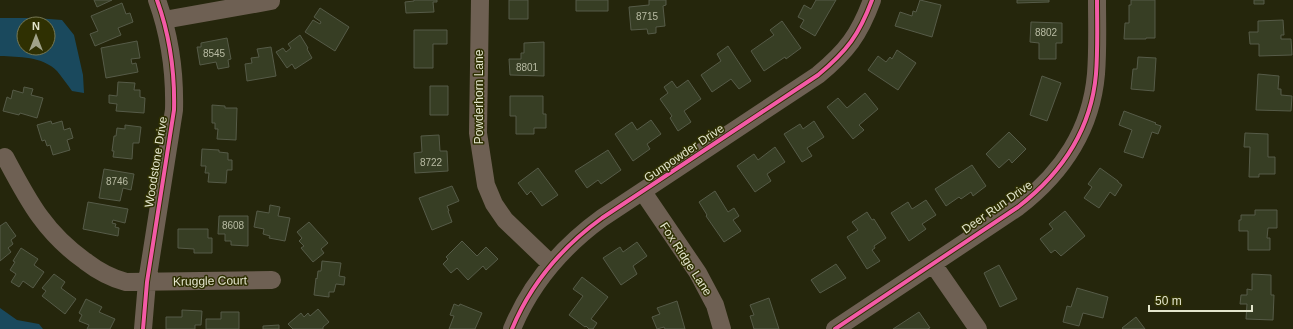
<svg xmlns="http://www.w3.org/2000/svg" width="1293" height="329" font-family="Helvetica,sans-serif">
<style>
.water{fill:#1a495d;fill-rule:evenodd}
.building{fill:#373e24;stroke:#565b48}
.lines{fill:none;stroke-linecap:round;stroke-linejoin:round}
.minor{stroke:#6e6053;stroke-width:18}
.cycleway-casing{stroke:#2f3002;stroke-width:6}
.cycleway{stroke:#f35aa7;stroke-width:4}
.labels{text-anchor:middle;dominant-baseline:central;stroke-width:3;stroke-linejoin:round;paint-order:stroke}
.number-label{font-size:10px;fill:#b8bba3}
.street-label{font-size:12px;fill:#e3e5cd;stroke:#2f3002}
</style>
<rect width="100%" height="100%" fill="#25260c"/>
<path class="water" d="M0 18H36L62 20 74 35 83 75 84 93 72 91C67 84 62 77 57 71 42 56 19 57 0 56ZM24 24H48V48H24Z
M0 308 17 320 39 324 43 329H0Z"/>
<path class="building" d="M94 0H112L97 7Z
M414 0H437V2H433L434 12 406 13 405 2 414 1Z
M509 0H528V19H509Z
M576 0H608V11H576Z
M649 0H666V5L663 6 665 26 656 27V33L648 34 647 29 631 30 629 7 649 5Z
M816 0H836L815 36 800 27 804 20 798 17 804 5 811 9Z
M920 0 941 5 932 37 895 26 900 12 912 16 913 11 916 12Z
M1017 0H1049V2L1017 3Z
M1131 0H1155V38H1146V39H1124L1125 23H1129V5H1131Z
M1254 0H1264V4H1254Z
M122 3 126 14 130 13 133 22 118 28 121 35 95 46 90 34 98 31 91 16Z
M320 8 349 27 335 51 305 32 313 20 320 24 321 22 314 17Z
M1283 20 1284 35H1281V39H1291L1292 55 1259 56V44H1250L1249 32H1258V21Z
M782 21 801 48 786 59 785 57 764 71 751 51 774 35 770 30Z
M1031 22 1062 23V43H1056V59H1039V43L1030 42Z
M414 30H447V44H433V68H414Z
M300 35 308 48 307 49 312 58 295 69 292 64 287 68 276 52 283 48 286 52 291 48 288 44Z
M227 38 231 59 228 60 229 67 218 69 216 62 200 65 197 47H201V43Z
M137 41 140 58 131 59 132 64 136 63 138 72 106 78 101 48Z
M544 42V76L510 75 509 59H521V53H524V43Z
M728 46 751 81 739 89 731 79 712 92 701 75 721 61 717 54Z
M271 47 276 76 247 81 245 64 252 63 251 58 259 57 257 49Z
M897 50 916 63 898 90 868 70 878 56 886 62 890 57 892 59Z
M1138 57 1156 58 1154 91 1131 89 1133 69H1137Z
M1258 74 1279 76 1278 89H1281V95L1292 96 1291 111 1256 110Z
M1042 76 1061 83 1047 121 1030 115Z
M688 80 701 99 684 111 691 122 678 131 670 118 672 116 660 99 668 93 664 87 672 81 677 88Z
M118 82 135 83 134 90H140V97L145 98 144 113 116 111 117 104 109 103V95L117 96Z
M430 86H448V115H430Z
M24 87 33 89 31 95 43 98 37 118 20 113 19 115 3 111 7 97 11 99 13 90 23 93Z
M865 93 878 109 859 125 864 130 853 139 827 107 838 98 847 108Z
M510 96H543V114H546V128H534V134H516V116H510Z
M212 105 225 106V108H237L236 140 217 139 218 129H215V123H212Z
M1124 111 1156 123 1155 124 1161 126 1158 134 1152 132 1143 158 1124 152 1132 130 1119 125Z
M651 120 661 134 647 144 650 149 633 161 615 134 632 122 637 130Z
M51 121 52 124 62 121 64 130 70 128 73 138 67 140 70 150 53 155 50 145 47 146 45 140 42 141 37 125Z
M814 121 824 137 807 148 812 156 802 162 784 134 800 124 803 129Z
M125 125 141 127 139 143H133L132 159 113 157 114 151H112L114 136H116L117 128 125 129Z
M1009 132 1026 149 1012 163 1009 159 999 168 986 154Z
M1245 133 1268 134V157H1275V174H1259V177H1249L1250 147H1244Z
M439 135 440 151H447L448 171 415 173 414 153 422 152 421 136Z
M775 147 785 162 767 174 771 181 755 192 737 166 754 154 758 160Z
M202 149 219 150V152L228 153V160H232V170H227L226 183 208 182 209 173H205L206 166H201Z
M608 150 621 170 601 184 598 180 587 188 575 171Z
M972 165 986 186 973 196 971 192 961 199 959 197 946 206 935 189Z
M538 168 558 195 542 206 531 191 527 195 518 183Z
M1100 168 1118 181V182L1122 185 1115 196 1110 192 1099 208 1084 198 1092 187 1088 184Z
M104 169 134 174 131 190 123 188 120 201 99 198Z
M452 186 459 201 447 206 449 211H448L452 222 432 230 419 198Z
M715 191 728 212 734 208 739 216 733 220 741 231 724 242 706 216 707 215 699 202Z
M926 200 936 215 922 224 926 229 909 241 891 213 908 202 912 209Z
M88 202 128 209 125 223 113 220 112 223 116 224 115 227 119 228 118 236 83 229Z
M270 205 280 207 278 216 290 218 285 241 269 238 270 236 263 234 264 229 254 227 257 211 269 213Z
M1255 210H1277V228H1268L1267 238H1270V250H1248V231H1239V220H1241V215H1255Z
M1065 211 1085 236 1061 256 1055 250 1051 253 1040 239 1053 229 1049 224Z
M867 212 872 220 874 219 886 238 874 246 875 248 872 250 880 261 867 269 847 237 858 230 852 222Z
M219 216H248V246L231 245V241H225V234H218Z
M6 222 16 236 11 240 13 244 8 248 11 252 0 261V226Z
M309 222 328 243 321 249 324 253 313 262 301 248 304 246 299 241 302 238 297 232Z
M178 229H208V238H212V253H194V249L178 248Z
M462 241 477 256 486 247 498 259 486 270 483 266 468 280 457 268 451 273 443 264 448 259 446 257Z
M637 242 647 256 633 266 637 274 621 285 603 258 620 247 623 252Z
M21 248 38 259 34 265 44 272 33 288 23 281 19 287 11 282 16 274 10 270 15 262 13 261Z
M322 261 341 263 339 276 345 277 344 285 336 284 334 292H329V297L314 295 316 278 317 279 318 271H321Z
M836 264 846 278 820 293 811 280Z
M999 265 1017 299 1000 307 984 273Z
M54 274 65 282 61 288 76 299 65 314 42 296 46 291 42 288Z
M1252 274 1271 275V295H1274L1273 320 1246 319 1247 304H1240L1241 295H1247V289L1252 290Z
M582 277 608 297 591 319 597 323 593 329H589L586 326 585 327 569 315 583 296 573 289Z
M1077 288 1108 297 1103 318 1083 313 1079 326 1063 322 1067 306 1071 307Z
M769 298 779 329H754L750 316 754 315 750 305Z
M86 299 102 307 99 312 115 319 110 329H87L89 325 79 321 82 315 79 313Z
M677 301 685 329H665L664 327 657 329 652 317 660 314 657 308Z
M454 304 459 306 460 304 482 313 475 329H449L454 316 450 315Z
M318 309 329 322 323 327V329H293L288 324 301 313 304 317 308 313 310 316Z
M182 310 202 311 201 325H195V329H166V317H182Z
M221 312H239V329H206V319H221Z
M919 312 930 328 927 329H893Z
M1136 317 1145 329H1123L1122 328Z
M279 325V329H263V326Z"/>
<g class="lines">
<path class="minor" d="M480 0 478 133 486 185 494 204 505 220 551 264
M164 20 271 1
M5 157C28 200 44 232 85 261 98 271 111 278 126 282L272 280
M643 192 698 273 715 305 722 329
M933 264 978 329
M143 329 147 282 174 110C175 72 170 36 157 0
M512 329C531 283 562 247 602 218L818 75C847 51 859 35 872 0
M835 329 1018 207C1062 173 1091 131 1096 74 1098 49 1097 24 1097 0"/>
<g class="cycleway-casing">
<path id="cycleway" d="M143 329 147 282 174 110C175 72 170 36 157 0
M512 329C531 283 562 247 602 218L818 75C847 51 859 35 872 0
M835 329 1018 207C1062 173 1091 131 1096 74 1098 49 1097 24 1097 0"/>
</g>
<use href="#cycleway" class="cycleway"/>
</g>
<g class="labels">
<g class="number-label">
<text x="647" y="16">8715</text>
<text x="1046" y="32">8802</text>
<text x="214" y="53">8545</text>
<text x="527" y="67">8801</text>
<text x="431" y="162">8722</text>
<text x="117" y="181">8746</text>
<text x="233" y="225">8608</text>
</g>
<g class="street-label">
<text transform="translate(479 97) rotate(-90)">Powderhorn Lane</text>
<text transform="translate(684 153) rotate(-34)">Gunpowder Drive</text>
<text transform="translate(156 162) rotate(-81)">Woodstone Drive</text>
<text transform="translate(997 207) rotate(-35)">Deer Run Drive</text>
<text transform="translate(686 259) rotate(57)">Fox Ridge Lane</text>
<text transform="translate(210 281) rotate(-1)">Kruggle Court</text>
</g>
</g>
<g transform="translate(36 36)"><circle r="19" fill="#2f3002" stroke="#777853"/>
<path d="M0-3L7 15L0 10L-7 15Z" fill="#a0a289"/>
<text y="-6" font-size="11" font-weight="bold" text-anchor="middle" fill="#e3e5cd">N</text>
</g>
<path d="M1149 305v6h103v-6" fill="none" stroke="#e3e5cd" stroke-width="2"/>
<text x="1155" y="305" font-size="12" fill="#e3e5cd" stroke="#2f3002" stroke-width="3" paint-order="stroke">50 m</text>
</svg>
